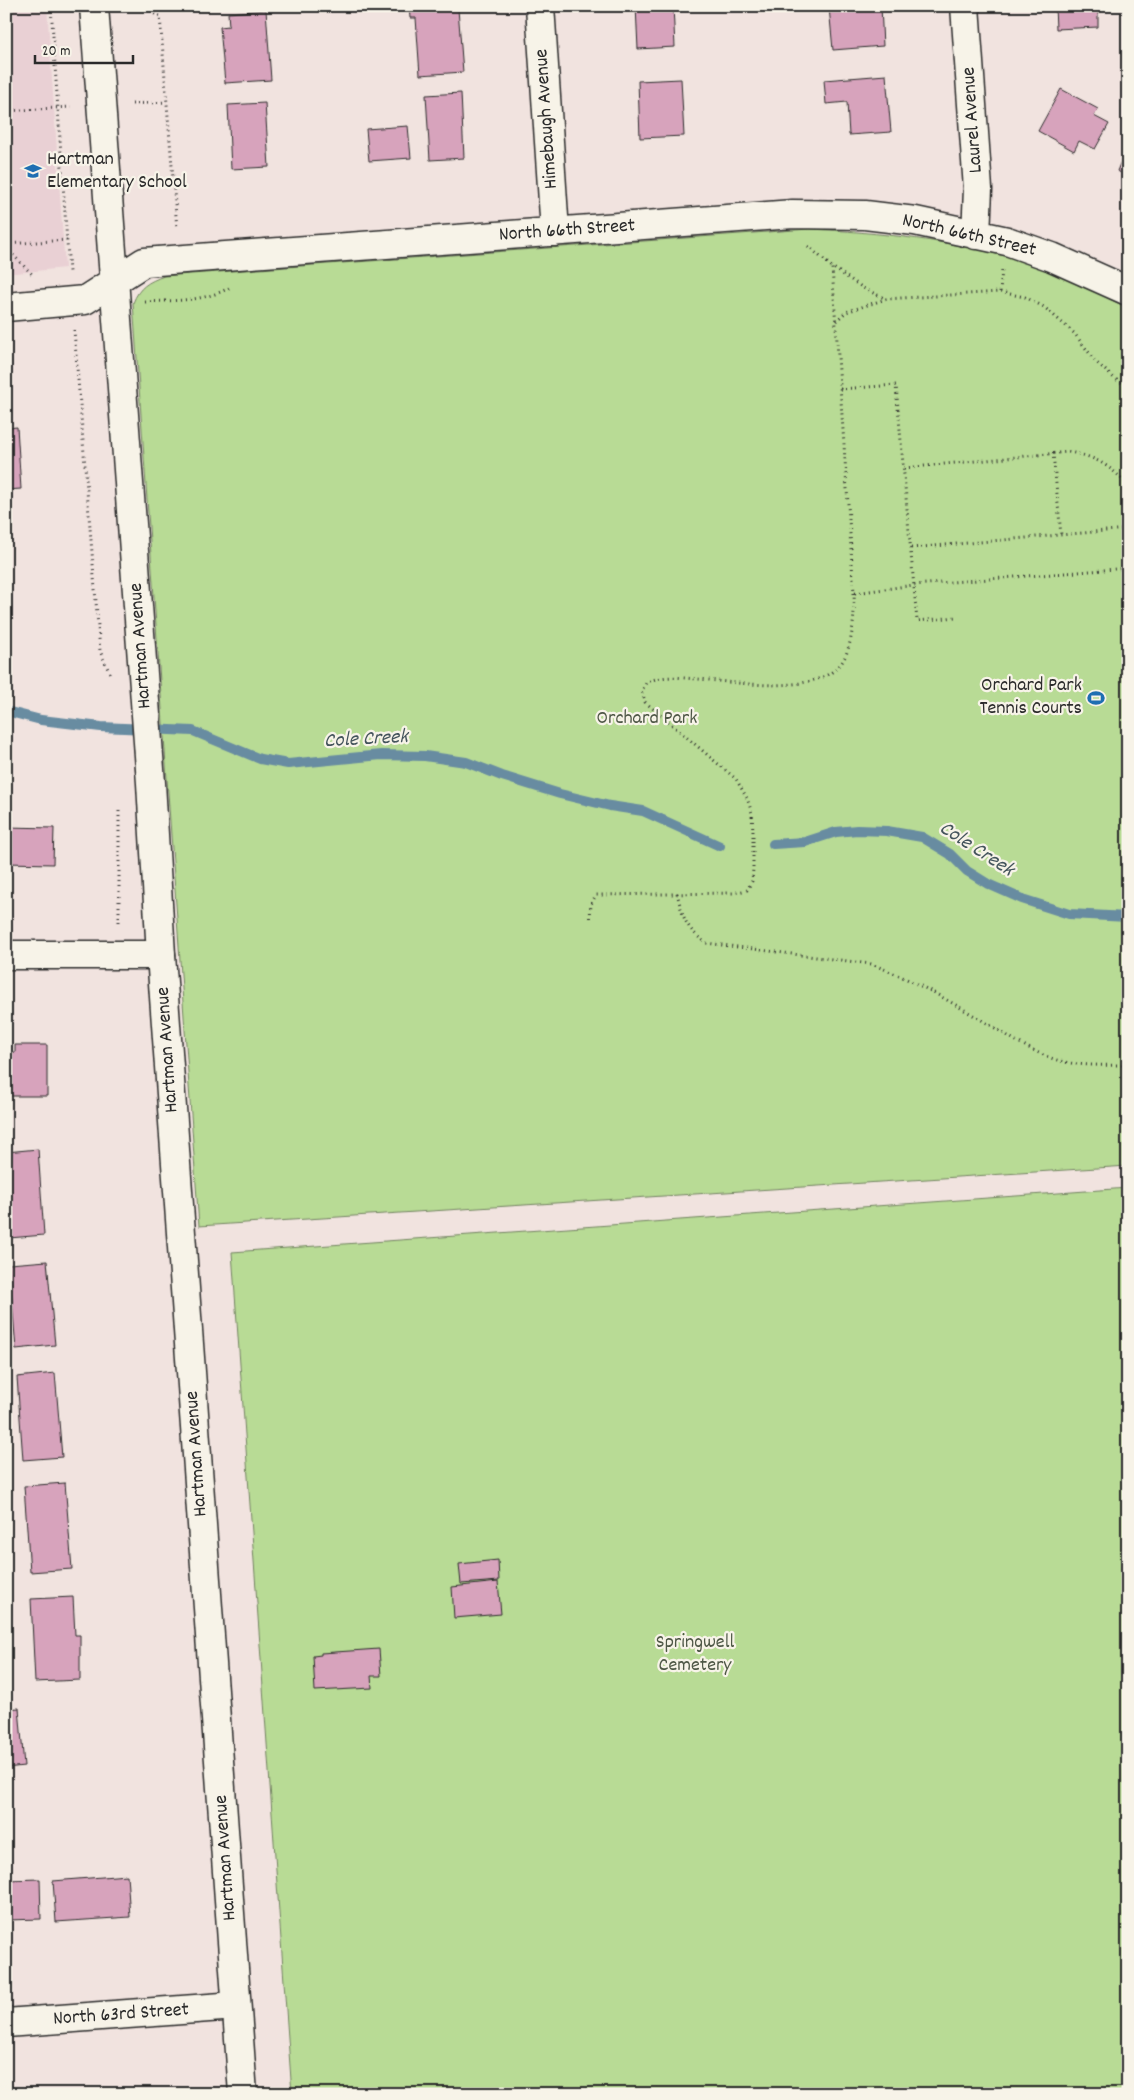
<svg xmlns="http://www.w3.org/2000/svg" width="1134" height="2100" font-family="Dekko,sans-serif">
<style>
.built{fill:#e9d0d4}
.green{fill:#b8db95;stroke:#728360}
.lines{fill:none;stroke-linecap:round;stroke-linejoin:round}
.stream{stroke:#678ca1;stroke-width:10}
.building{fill:#d7a3bc;stroke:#2b2b2b}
.minor-casing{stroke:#2b2b2b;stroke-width:31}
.major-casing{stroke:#2b2b2b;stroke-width:31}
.path{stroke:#2b2b2b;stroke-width:3;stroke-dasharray:1 4;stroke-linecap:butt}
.minor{stroke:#f7f3e8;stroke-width:28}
.major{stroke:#f7f3e8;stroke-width:28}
.labels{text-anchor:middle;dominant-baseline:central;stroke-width:4.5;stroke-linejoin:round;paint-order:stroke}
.street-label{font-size:20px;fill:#2b2b2b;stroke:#f7f3e8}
.poi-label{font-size:20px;fill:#2b2b2b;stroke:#f7f3e8;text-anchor:start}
.park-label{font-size:20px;fill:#4e5746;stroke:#f7f3e8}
.water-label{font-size:21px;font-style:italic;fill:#44545c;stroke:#f7f3e8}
</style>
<rect width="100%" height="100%" fill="#f1e3df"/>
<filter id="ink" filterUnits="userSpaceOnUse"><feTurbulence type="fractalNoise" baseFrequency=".02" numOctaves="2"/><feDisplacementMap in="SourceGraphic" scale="10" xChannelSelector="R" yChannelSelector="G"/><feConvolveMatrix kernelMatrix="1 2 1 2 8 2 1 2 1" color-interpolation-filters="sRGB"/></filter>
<g filter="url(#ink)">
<path class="built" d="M6 6H47L65 268 6 274Z"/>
<path class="green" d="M809 229C879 232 952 241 1020 260 1054 269 1095 292 1128 308V1166L199 1226 133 303C139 287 148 282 164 276Z
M1128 1188V2094H292L232 1252Z"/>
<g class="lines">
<path class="stream" d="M6 711 41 720 101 727 193 731 260 759 288 764 381 755 425 756 466 762 502 776 560 794 610 806 643 811 720 846
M773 844 805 842 836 832 857 830 887 831 922 837 950 854 967 871 988 884 1022 899 1069 914 1128 917"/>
</g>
<path class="building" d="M409 6H455L456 9H458L463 72 420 75 416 18H410Z
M636 6H673L675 47 638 49Z
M881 6 883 46 833 50 829 7Z
M1055 6H1098V27L1056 29Z
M266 10 271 80 225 83 220 27 229 26 228 13Z
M886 75 891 132 849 135 847 102 826 104 824 80Z
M681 79 684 136 640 138 638 81Z
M1061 89 1098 109 1094 116 1109 124 1095 149 1079 141 1074 151 1038 131Z
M461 93 464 158 430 160 426 95Z
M265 103 269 167 231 169 228 105Z
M408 126 411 158 369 161 366 129Z
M1128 144V176L1117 171Z
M6 422 7 428 17 427 21 489 6 490Z
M6 827 54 828 53 864 6 863Z
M15 1045H47V1096H6V1052H15Z
M38 1149 44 1235 9 1238 6 1198V1152Z
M47 1261 55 1345 16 1349 9 1264Z
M55 1373 62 1457 23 1460 17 1377Z
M65 1483 72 1569 30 1572 24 1486Z
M498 1560 499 1581 461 1584 459 1564Z
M498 1582 501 1614 454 1618 452 1587Z
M73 1597 75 1635H80V1680L35 1682 31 1599Z
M379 1649 381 1676H371L372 1688 315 1691 313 1656 321 1655V1653Z
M19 1708 24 1766 6 1768V1709Z
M127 1875 130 1917 56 1922 53 1881Z
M40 1879 41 1919 7 1920 6 1931V1880Z"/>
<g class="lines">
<g class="minor-casing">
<path id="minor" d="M540 6 555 232
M965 6 978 189 976 235
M6 307 85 300 144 262 793 214 865 215 915 221 1007 241 1052 257 1128 291
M6 955H161
M6 2023 236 2006"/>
</g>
<g class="major-casing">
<path id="major" d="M94 6 151 783 161 955 243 2094"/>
</g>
<path class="path" d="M51 6 69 272
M149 6 152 13 160 16 177 229
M132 104 167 102
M6 111 71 107
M6 244 67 240
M808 246 832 267 863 288 886 299
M6 248 32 274
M1000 292 1002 270
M145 302C174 300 203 302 229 288
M836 321 846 312 886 299 1000 292 1025 297 1044 307 1074 333 1097 363 1115 379 1128 386
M74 330 100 651 111 676
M840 389 896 385 917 621 956 617
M1053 453 1061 535
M904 468 1068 452C1095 456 1109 465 1128 485
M911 548 1128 529
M855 593 914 585 1128 568
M119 811V925
M677 893C683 917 685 928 706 943L871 964C912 979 949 1001 987 1023 1008 1036 1029 1050 1051 1058 1075 1067 1103 1065 1128 1065
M590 918 591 904 596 895 733 893 747 890 752 881 753 869V832L752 813 747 798 736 779 645 702 642 691 646 683C662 674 680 678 698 679 735 682 811 696 839 666 853 651 855 612 854 593L832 267"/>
<use href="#minor" class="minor"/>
<use href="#major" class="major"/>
</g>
</g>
<defs>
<g id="school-bare" transform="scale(1.35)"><path d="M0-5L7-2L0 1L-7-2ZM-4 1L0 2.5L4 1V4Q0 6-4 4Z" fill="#1f6fb2" stroke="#f7f3e8" stroke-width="2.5" paint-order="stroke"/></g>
<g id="stadium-bare" transform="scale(1.35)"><path d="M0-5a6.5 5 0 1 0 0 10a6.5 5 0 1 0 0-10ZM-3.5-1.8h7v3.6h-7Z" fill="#1f6fb2" stroke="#f7f3e8" stroke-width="2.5" paint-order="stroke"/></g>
</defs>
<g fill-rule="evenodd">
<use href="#school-bare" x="33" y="171"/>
<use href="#stadium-bare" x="1096" y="698"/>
</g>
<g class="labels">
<g class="street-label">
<text transform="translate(547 119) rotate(-94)">Himebaugh Avenue</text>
<text transform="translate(973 120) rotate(-94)">Laurel Avenue</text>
<text transform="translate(567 231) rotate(-4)">North 66th Street</text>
<text transform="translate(969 236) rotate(13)">North 66th Street</text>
<text transform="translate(141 646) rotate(-94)">Hartman Avenue</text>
<text transform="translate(168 1050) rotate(-94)">Hartman Avenue</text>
<text transform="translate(197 1454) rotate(-94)">Hartman Avenue</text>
<text transform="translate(226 1858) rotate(-94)">Hartman Avenue</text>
<text transform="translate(121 2015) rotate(-4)">North 63rd Street</text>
</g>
<g class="poi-label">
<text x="47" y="160">Hartman<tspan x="47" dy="23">Elementary School</tspan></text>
<text x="1082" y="686" text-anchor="end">Orchard Park<tspan x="1082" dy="23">Tennis Courts</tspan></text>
</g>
<g class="park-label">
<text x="647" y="719">Orchard Park</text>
<text x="695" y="1643">Springwell<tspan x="695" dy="23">Cemetery</tspan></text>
</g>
<g class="water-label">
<text transform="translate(366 740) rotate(-3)">Cole Creek</text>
<text transform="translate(976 850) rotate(33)">Cole Creek</text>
</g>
</g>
<rect width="1134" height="2100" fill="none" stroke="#f7f3e8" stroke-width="25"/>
<rect x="12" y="12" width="1109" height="2075" fill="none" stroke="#2b2b2b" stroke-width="2" filter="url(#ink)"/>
<path d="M35 55v8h98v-8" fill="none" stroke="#2b2b2b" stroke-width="2.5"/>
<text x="42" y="55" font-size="15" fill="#2b2b2b" stroke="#f7f3e8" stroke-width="4" paint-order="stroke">20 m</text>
</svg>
